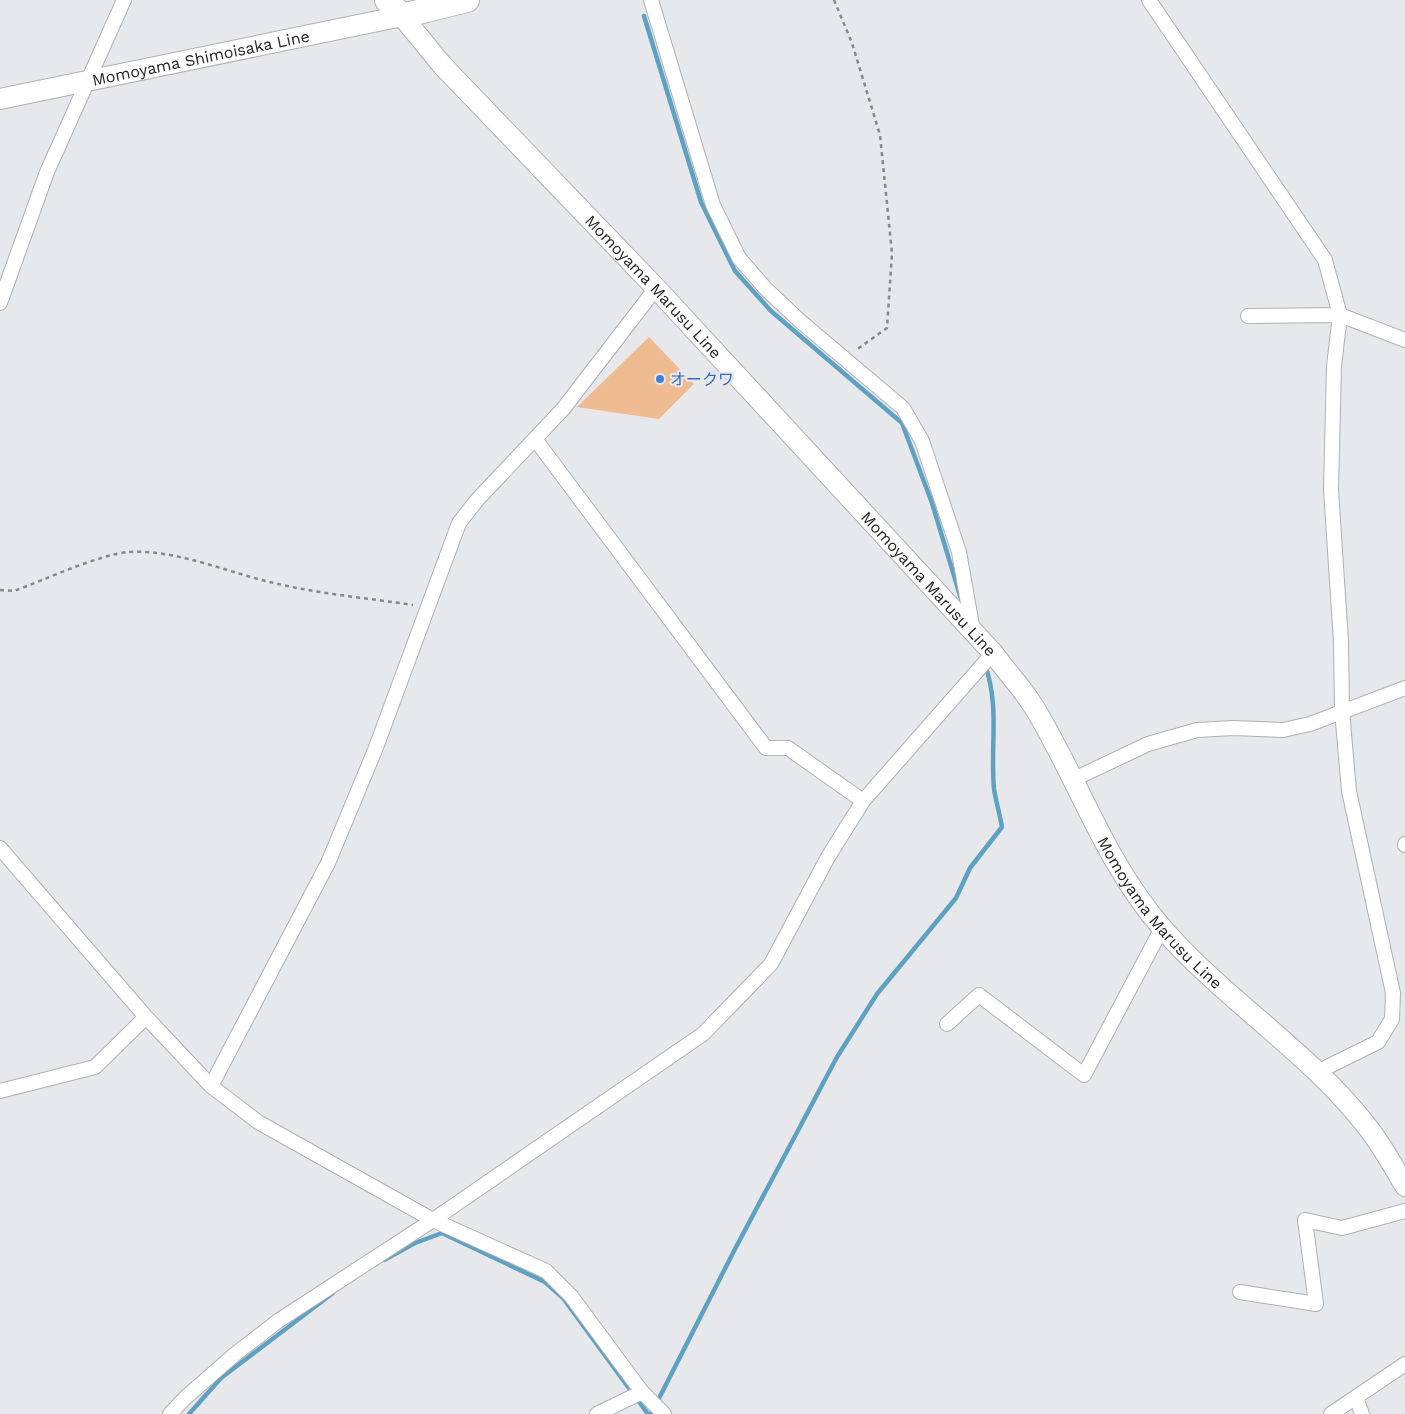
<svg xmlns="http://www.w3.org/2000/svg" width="1405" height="1414" font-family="'Work Sans','Noto Sans JP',sans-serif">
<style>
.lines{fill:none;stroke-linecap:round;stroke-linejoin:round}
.stream{stroke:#5ea1c0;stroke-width:4.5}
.building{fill:#efbb91}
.minor-casing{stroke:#b0b0b3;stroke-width:16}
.secondary-casing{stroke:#b0b0b3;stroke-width:22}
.trunk-casing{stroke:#b0b0b3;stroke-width:26}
.path{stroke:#88888a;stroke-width:2.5;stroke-dasharray:4 4;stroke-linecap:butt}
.minor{stroke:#fff;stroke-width:14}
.secondary{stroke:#fff;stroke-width:20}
.trunk{stroke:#fff;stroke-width:24}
.shop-dot{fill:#3f7fe0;stroke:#e7e8eb;stroke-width:2}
.labels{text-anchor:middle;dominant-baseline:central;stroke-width:4.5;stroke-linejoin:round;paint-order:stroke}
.street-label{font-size:16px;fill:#222223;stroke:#e7e8eb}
.shop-label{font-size:16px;fill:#366cbe;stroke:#e7e8eb;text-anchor:start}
</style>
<rect width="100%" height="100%" fill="#e7e8eb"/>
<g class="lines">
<path class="stream" d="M644 16 701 202 735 271 771 311 902 423 932 503 962 602
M384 1260 415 1243 442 1233 545 1282 563 1298 648 1414
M189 1414 221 1378 333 1293
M651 1414 735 1249 837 1057 877 994 956 898 970 868 1002 827C1000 815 996 802 994 789 990 747 1000 706 985 665"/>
</g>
<path class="building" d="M649 337 694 384 659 419 577 407Z"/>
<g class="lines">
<g class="minor-casing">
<path id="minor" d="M651 0 713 205 739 258 765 288 800 321 903 408 922 441 959 552 973 631
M1149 0 1325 260 1340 315 1334 366 1331 490 1341 642 1342 711 1349 791 1393 993 1392 1019 1378 1042 1317 1072
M0 303 47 172 124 0
M1248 316 1340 315 1405 340
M535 439 766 748H788L863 801
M1072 780 1148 744 1197 730 1233 728 1283 730 1310 724 1405 688
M1405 844V845
M0 848 146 1017 211 1086 258 1122 433 1220 546 1271 571 1296 642 1392 664 1414
M947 1024 979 995 1084 1075 1162 928
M211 1086 328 863 375 750 459 523 477 500 563 409 656 288
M0 1091 95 1067 146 1017
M1240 1292 1316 1304 1305 1220 1342 1228 1405 1211
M1356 1397 1362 1414
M170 1414 185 1398 234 1355 278 1321 433 1220 703 1034 771 964 828 857 863 801 993 653
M597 1414 642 1392
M1331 1414 1405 1364"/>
</g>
<g class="secondary-casing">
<g id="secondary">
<path id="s1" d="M0 99 402 16 442 65 656 288 993 653C1006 671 1022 688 1034 707 1079 781 1105 863 1163 929 1226 1001 1311 1053 1369 1129 1382 1146 1394 1167 1405 1186"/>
</g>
</g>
<g class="trunk-casing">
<path id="trunk" d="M387 0 402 16 467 0"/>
</g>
<path class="path" d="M834 0 852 43 880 135 892 253 887 328 856 350
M0 590 14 591C44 580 100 554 129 552 176 549 229 573 274 583 320 594 367 598 413 605"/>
<use href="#minor" class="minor"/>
<use href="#secondary" class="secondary"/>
<use href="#trunk" class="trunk"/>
</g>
<circle class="shop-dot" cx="660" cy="379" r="5"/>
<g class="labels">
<g class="street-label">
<text stroke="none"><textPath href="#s1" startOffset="205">Momoyama Shimoisaka Line</textPath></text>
<text stroke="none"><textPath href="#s1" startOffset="780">Momoyama Marusu Line</textPath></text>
<text stroke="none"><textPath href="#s1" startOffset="1185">Momoyama Marusu Line</textPath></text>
<text stroke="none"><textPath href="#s1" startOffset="1590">Momoyama Marusu Line</textPath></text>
</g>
<g class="shop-label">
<text x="670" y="379">オークワ</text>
</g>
</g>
</svg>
